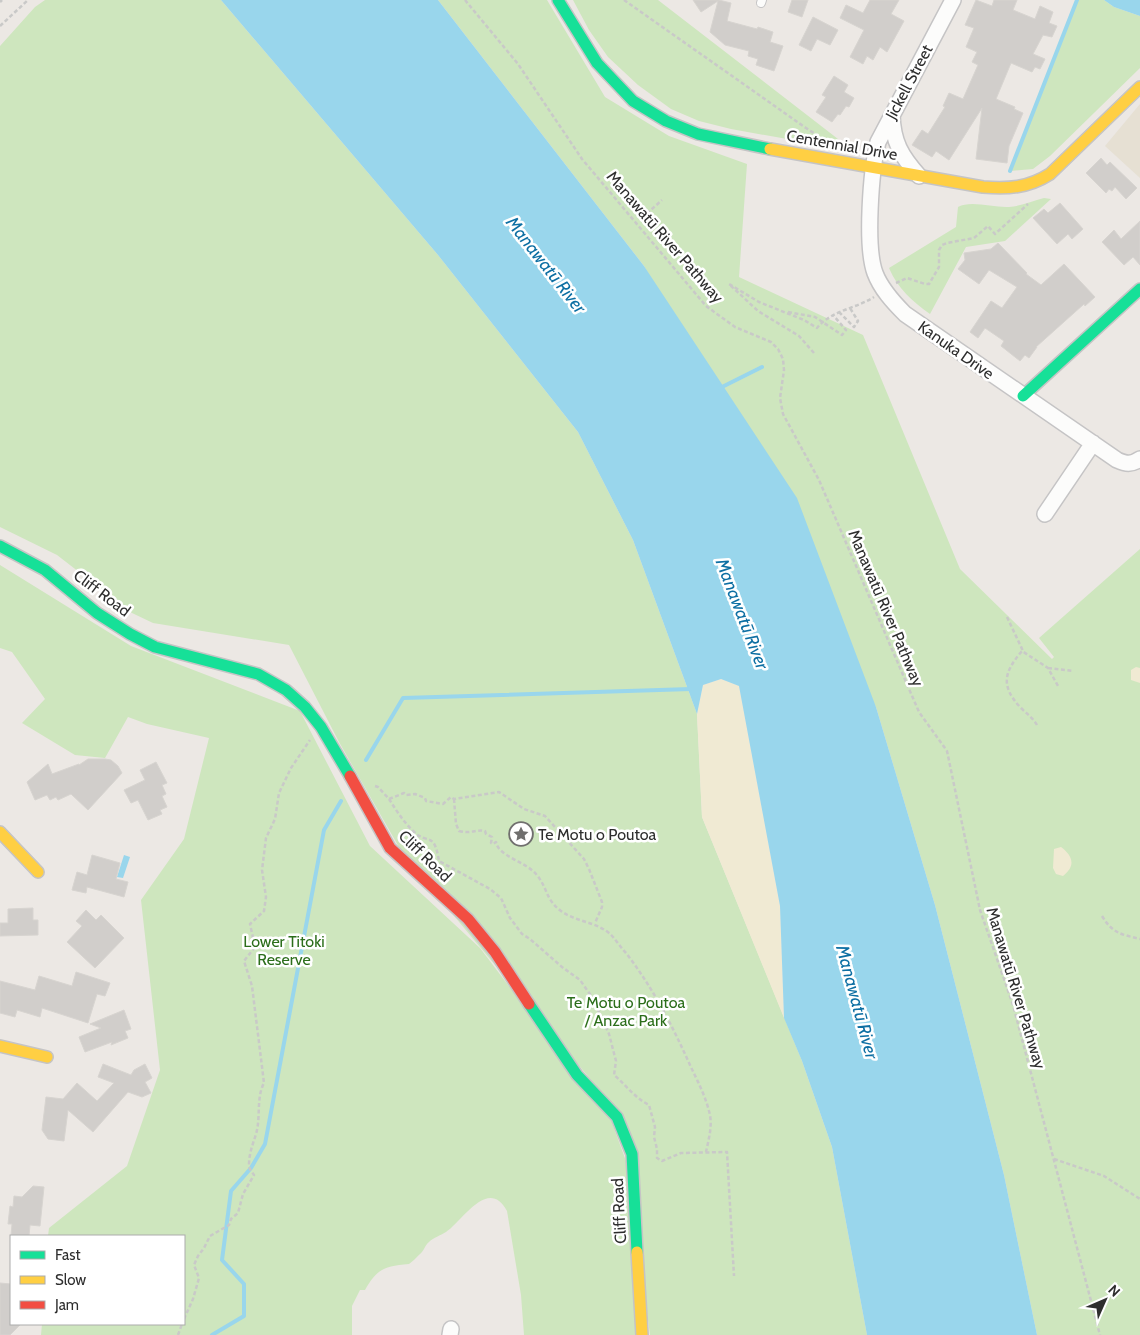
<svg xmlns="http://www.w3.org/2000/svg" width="1140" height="1335" font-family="Cabin,sans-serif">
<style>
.education{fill:#e6e0d3}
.green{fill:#cee6be}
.sand{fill:#f0ead3}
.water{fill:#99d6ec}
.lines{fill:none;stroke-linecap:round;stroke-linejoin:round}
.stream{stroke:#99d6ec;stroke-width:4}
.building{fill:#d1cecb;stroke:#d7d4d0}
.lane-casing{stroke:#c5c4c5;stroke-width:10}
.street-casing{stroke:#c5c4c5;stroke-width:18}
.fast-casing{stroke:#c5c4c5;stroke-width:14}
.slow-casing{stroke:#c5c4c5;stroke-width:14}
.jam-casing{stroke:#c5c4c5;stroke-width:14}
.path{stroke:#c9c9c8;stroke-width:2.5;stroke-dasharray:4 2.5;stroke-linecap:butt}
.lane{stroke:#fcfcfb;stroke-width:8}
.street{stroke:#fcfcfb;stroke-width:15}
.fast{stroke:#16e098;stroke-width:11}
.slow{stroke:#ffcf43;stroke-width:11}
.jam{stroke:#f24e42;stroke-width:11}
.labels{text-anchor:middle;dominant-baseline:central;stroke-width:5;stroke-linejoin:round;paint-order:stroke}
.street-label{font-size:16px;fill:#2e2e2e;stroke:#fff}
.poi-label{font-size:16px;fill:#2e2e2e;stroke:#fff;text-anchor:start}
.park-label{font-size:16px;fill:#2c6e1b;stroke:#fff}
.water-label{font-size:18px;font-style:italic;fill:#0d6fa3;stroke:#fff}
</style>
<rect width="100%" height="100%" fill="#ece8e4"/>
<path class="education" d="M1140 104V178L1105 146Z"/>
<path class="green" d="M45 0H221L438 255 578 432 633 540 697 714 702 817 802 1061 832 1147 867 1335H650L622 1117 404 856 339 742 289 645 153 623 132 613 57 555 0 527V46L35 7Z
M438 0H547L605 97 669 136 747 164 739 277 863 335 960 569 1052 659 1054 657 1039 638 1140 549V1335H1037L1004 1175 935 905 876 707 644 266Z
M573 0H658L838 139 832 147 731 129 699 121 671 109 638 85 608 57 589 30Z
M1077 0H1104L1114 7 1140 16V68L1050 156 1033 169 1010 171Z
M1044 198 1051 199 1005 241 966 247 930 314C912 301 898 289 889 268L956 227 958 207C971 200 994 208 1009 207 1022 206 1032 201 1044 198Z
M0 565 131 646 300 711 370 846 480 948 611 1120 626 1161 636 1335H524L521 1295 507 1211C488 1176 462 1222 446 1232 440 1236 434 1237 429 1242 425 1245 424 1251 420 1254 416 1258 413 1261 409 1264 384 1266 377 1269 365 1290H360L352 1306V1335H41L42 1324H184V1236H48L49 1228 127 1166 160 1070 141 900 184 839 209 738 147 724 128 717 105 758 75 755 22 723 45 699 12 652 0 648Z"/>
<path class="sand" d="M1136 667 1140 668V683L1131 680V670Z
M721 679 739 686 780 906 784 1018 702 817 697 714 703 685Z
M1061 847C1073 856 1076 866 1063 876L1056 874 1053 868 1054 849Z"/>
<path class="water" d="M221 0H438L644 266 797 498 876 707 935 905 1004 1175 1037 1335H867L832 1147 802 1061 784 1018 780 906 739 686 721 679 703 685 697 714 633 540 578 432 438 255Z
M1104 0H1140V16L1114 7Z
M124 855 130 857 123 878 117 877Z"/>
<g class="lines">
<path class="stream" d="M1010 171 1077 0
M720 388 762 367
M366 760 403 698 691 689
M212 1335 244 1316V1284L222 1260 231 1191 251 1168 265 1144 324 830 341 801"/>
</g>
<path class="building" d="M693 0H719L731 3 727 21 757 29 758 27 773 32 770 42 783 46 774 71 756 65 758 59 748 56 749 51 725 45 710 32 718 1 701 12Z
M792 0H808L802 17 788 12Z
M870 0H899L891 14 904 21 887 52 880 47 873 60 867 56 863 64 850 57 864 30 840 18 846 5 863 13Z
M976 0 992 6 994 0H1017L1013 10 1035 19 1040 6 1053 12 1049 23 1057 26 1052 37 1043 35 1033 54 1045 59 1040 69 1035 67 1032 72 1011 63 996 99 1015 107 1014 109 1023 113 1009 146 1007 163 976 159 982 108 949 160 936 151 932 157 912 145 922 130 928 134 945 107 943 106 949 93 963 99 978 65 972 62 977 52 966 47 974 28 965 25Z
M813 17 838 30 830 45 817 39 811 51 799 45Z
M834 76 848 85 844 92 854 98 849 107 846 106 840 115 838 114 832 122 816 112 826 97 822 95Z
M1101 158 1107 165 1110 162 1137 188 1126 199 1115 187 1112 191 1109 189 1106 193 1086 173Z
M1060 203 1083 229 1072 239 1068 234 1057 244 1033 218 1044 209 1048 213Z
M1140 221V265L1133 257 1124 265 1102 242 1114 230 1121 239Z
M998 243 1027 273 1026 274 1041 285 1064 264 1095 297 1085 306 1084 304 1036 347H1037L1029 358 1025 355 1020 361 1001 346 1004 341 985 328 978 338 970 332 991 301 1002 308 1017 287 989 270 979 284 958 269 965 260 964 253 991 249Z
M88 759H105L111 760 118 766 122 773 88 810 71 794 58 800 56 797 50 800 47 795 35 800 27 782 48 764 52 774 79 764V765Z
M156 762 167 783 162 785 166 794 162 796 167 807 160 810 162 814 148 820 138 800 131 803 124 790 145 780 140 770Z
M92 855 120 863 116 879 128 882 124 897 87 887 86 893 72 890 77 872 87 875Z
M33 908V920H38V935L0 936V923H8V909Z
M86 910 96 920 101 915 124 938 95 968 67 942 82 926 76 921Z
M76 972 110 983 105 996 97 994 88 1023 42 1008 40 1017 17 1010 15 1017 0 1013V981L35 990 39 976 72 986Z
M124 1010 131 1029 125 1031 128 1038 111 1045 112 1042 85 1052 79 1037 101 1028 90 1024Z
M103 1064 131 1075 134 1070 145 1064 152 1078 145 1082 151 1093 142 1097 128 1092 93 1132 68 1110 64 1141 48 1139 42 1130 46 1097 63 1099 77 1083 97 1101 114 1083 98 1077Z
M33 1186 44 1187 40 1226 30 1225 29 1236H11L12 1224H8L10 1206 13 1207 14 1196 22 1197Z
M0 1283 11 1284V1324H21L10 1335H0Z"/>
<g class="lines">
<g class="lane-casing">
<path id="lane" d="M761 3 762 0"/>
</g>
<g class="street-casing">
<path id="street" d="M953 0 878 142C871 170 865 246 875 273 881 289 893 302 905 314L1117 460C1126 464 1131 465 1140 459
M892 115C893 142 901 156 919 176
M1045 514 1093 443
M450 1335 451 1329"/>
</g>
<g class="fast-casing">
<path id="fast" d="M558 0 597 63 633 101 666 121 698 134 770 149
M1023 396 1140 289
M0 546 45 570 97 613 130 634 155 647 258 674 286 690 305 707 321 727 350 776
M529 1004 577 1075 617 1117 632 1154 637 1252"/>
</g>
<g class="slow-casing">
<path id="slow" d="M770 149 983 187C1008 189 1028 188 1050 174L1140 87
M0 832 38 872
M0 1046 47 1057
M637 1252 642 1335"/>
</g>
<g class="jam-casing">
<path id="jam" d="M350 776 390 848 468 919 495 952 529 1004"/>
</g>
<path class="path" d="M465 0 518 64 582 159 706 306 735 327 771 342 778 349 783 359 784 370 780 398 783 414 819 480 919 712 947 751 980 910 1013 1005 1100 1335
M624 0 806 128 826 141
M0 2 2 0
M0 26 28 0
M642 218 662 200
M896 283 907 278 925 284H929L939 267V250L942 245 947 243 974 238 988 226 995 234 1028 204
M788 312 815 317 842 335 846 330 833 315
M839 312 854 327 858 321 850 308
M814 353 799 336 758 311 729 284 759 302 804 320 817 328C832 310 855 309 874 297
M1007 617 1023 651
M1048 668 1073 671
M1037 725C1033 718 1027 714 1021 708 1000 686 1004 672 1022 651L1048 668 1058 686
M375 786 378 787 389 799 404 793 406 795 415 794 425 798 426 801 443 804 451 797 454 799 499 792 524 809 545 816 584 859 589 869 602 902V907L595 923
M389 799C396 810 403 821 413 831 428 846 434 830 439 861L490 889 501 898 510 918 522 934 530 939 562 967 580 980 592 997 609 1034 616 1061 614 1075C626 1085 635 1098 649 1105L655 1127 654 1137 657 1149V1158L662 1161 681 1153 727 1152 734 1276
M454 799 456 824 459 831C471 834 477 829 485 831L486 834 492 837 491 843 493 844 496 842C498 856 526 862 536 874 548 888 545 899 561 911 576 922 594 921 609 933 615 938 620 947 626 953 653 988 672 1025 690 1065 697 1080 705 1095 709 1111 713 1124 709 1138 706 1152
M1102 916C1113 934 1121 934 1140 939
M1054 1159 1104 1176 1140 1199
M184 1319 193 1299 199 1278 194 1265 198 1256 204 1248 210 1236 229 1225 231 1219 238 1213 243 1194 254 1175C252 1172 249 1169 249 1165 249 1153 253 1144 256 1134 261 1117 256 1098 264 1083L252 986 244 961 255 947 250 924 264 911 266 897 262 870 266 838 275 819 279 793 291 768 310 740
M178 1335 182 1324"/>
<use href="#lane" class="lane"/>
<use href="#street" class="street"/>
<use href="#fast" class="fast"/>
<use href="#slow" class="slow"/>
<use href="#jam" class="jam"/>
</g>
<defs>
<g id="sight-ring" transform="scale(1.25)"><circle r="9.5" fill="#fff" stroke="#706f6e" stroke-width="1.5"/><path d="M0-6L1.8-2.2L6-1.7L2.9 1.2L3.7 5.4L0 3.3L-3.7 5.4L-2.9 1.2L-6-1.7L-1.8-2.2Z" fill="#706f6e"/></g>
</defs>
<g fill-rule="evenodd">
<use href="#sight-ring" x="521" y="834"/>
</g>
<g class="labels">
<g class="street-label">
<text transform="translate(909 82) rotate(-62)">Jickell Street</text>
<text transform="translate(842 145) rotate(10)">Centennial Drive</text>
<text transform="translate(665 237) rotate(49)">Manawatū River Pathway</text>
<text transform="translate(956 350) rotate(35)">Kanuka Drive</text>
<text transform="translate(102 593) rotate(37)">Cliff Road</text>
<text transform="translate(886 608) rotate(67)">Manawatū River Pathway</text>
<text transform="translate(425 856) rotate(44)">Cliff Road</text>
<text transform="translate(1016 988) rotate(73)">Manawatū River Pathway</text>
<text transform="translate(619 1211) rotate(-93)">Cliff Road</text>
</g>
<g class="poi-label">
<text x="538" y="834">Te Motu o Poutoa</text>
</g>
<g class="park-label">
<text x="284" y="941">Lower Titoki<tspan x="284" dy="18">Reserve</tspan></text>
<text x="626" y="1002">Te Motu o Poutoa<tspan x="626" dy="18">/ Anzac Park</tspan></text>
</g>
<g class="water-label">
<text transform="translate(546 265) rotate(52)">Manawatū River</text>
<text transform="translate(742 614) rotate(69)">Manawatū River</text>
<text transform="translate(857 1002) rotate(75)">Manawatū River</text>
</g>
</g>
<rect x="10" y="1235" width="175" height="90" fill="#ffffff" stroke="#ababab"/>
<rect x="20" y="1251" width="25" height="8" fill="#16e098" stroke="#ababab"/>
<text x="55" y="1260" font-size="15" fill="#2e2e2e">Fast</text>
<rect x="20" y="1276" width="25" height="8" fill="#ffcf43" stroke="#ababab"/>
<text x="55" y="1285" font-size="15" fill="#2e2e2e">Slow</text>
<rect x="20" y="1301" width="25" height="8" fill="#f24e42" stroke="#ababab"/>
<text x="55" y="1310" font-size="15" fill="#2e2e2e">Jam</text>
<g transform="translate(1105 1300) rotate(45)" stroke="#ffffff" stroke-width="4" paint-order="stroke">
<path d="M0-4L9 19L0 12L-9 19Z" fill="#2e2e2e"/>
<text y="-8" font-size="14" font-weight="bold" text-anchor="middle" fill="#2e2e2e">N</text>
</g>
</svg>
